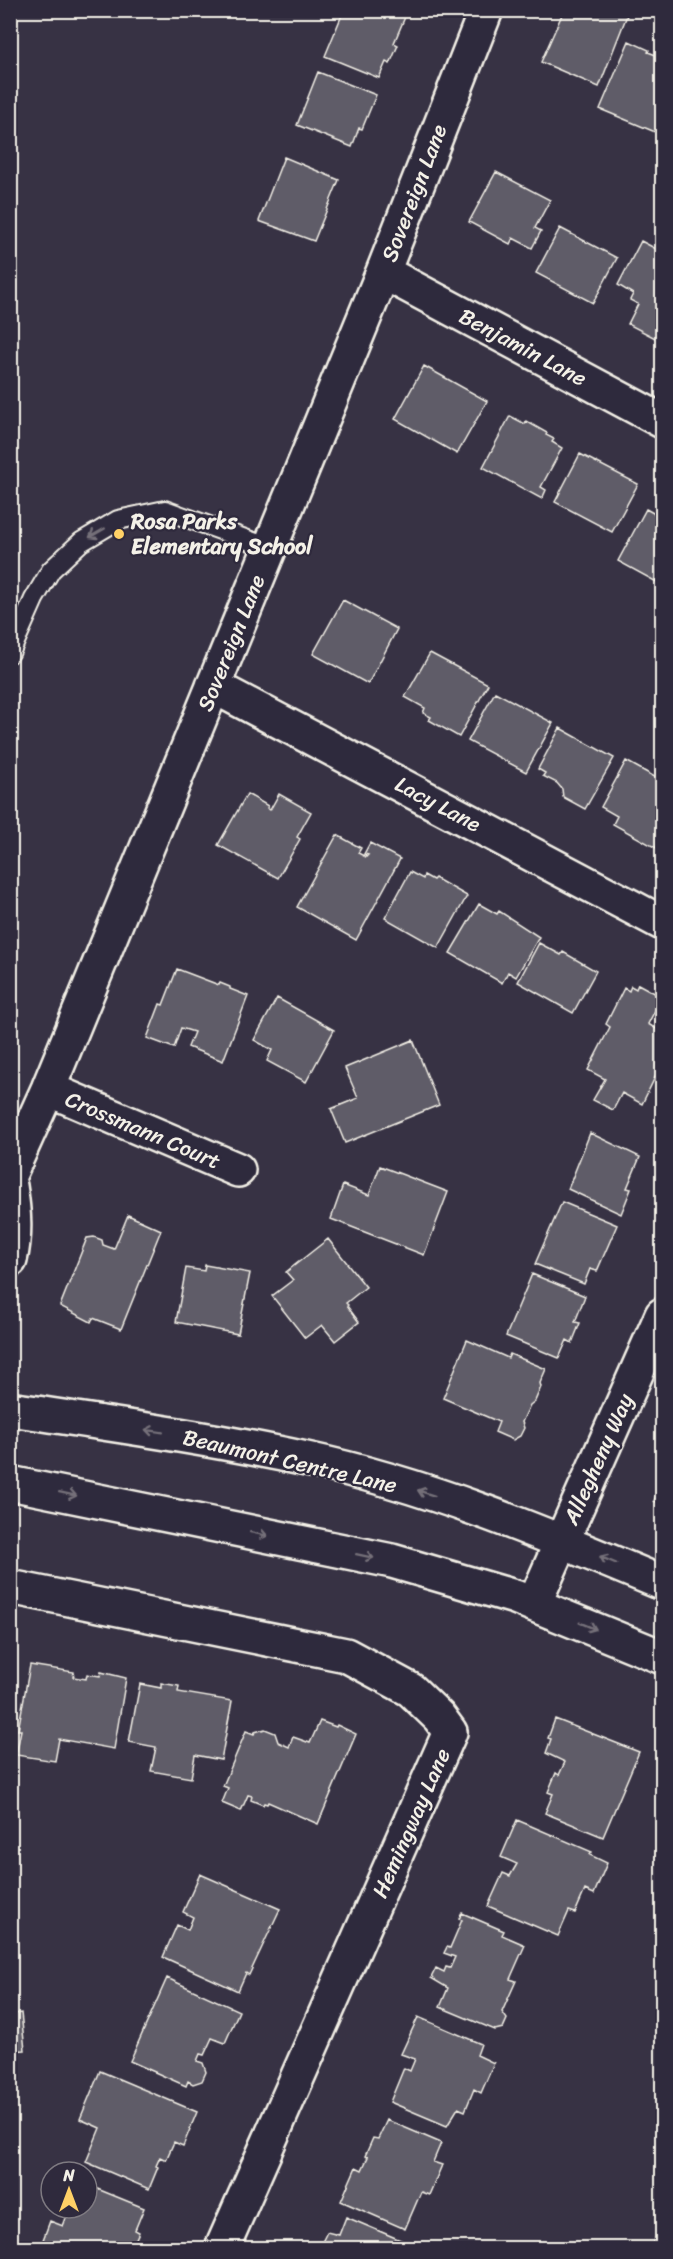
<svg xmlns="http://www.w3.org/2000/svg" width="673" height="2259" font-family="Sriracha,sans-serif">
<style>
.building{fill:#5f5c67;stroke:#f4f1e8;stroke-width:1.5}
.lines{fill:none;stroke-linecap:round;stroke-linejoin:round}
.service-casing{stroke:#f4f1e8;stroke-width:22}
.minor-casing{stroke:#f4f1e8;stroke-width:38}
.tertiary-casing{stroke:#f4f1e8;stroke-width:38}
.service{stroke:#2f2a3d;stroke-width:18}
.minor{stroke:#2f2a3d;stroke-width:33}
.tertiary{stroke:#2f2a3d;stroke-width:33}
.oneway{stroke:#747079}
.poi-dot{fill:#ffd166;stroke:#2f2a3d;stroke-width:2}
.labels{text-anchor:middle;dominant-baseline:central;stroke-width:4.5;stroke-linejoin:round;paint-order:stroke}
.street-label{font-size:22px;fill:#f4f1e8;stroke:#2f2a3d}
.poi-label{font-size:22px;font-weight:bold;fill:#f4f1e8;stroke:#2f2a3d;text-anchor:start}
</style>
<rect width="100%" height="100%" fill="#373244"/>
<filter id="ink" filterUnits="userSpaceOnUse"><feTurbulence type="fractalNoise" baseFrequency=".0167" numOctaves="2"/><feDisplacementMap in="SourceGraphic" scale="12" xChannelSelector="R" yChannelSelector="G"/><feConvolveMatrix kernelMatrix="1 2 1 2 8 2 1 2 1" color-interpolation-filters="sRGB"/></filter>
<g filter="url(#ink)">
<path class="building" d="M344 10H389L405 17 394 43 398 45 390 64 386 62 379 78 325 56Z
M564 10H629L599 87 541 62Z
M662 39V129L660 134 600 109 629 41 649 50 648 52 656 55Z
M318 72 376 95 362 129 359 128 352 147 297 125Z
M284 157 339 180 314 241 259 221Z
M496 172 550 200 535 228 541 231 532 248 513 238 510 244 469 222Z
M560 228 617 258 593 303 536 273Z
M641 241 662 252V333L659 340 628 324 638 304 630 300 633 294 618 285Z
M424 366 487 401 457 454 395 419Z
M510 416 525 424 526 421 547 433 546 435 554 439 552 442 562 448 541 487 546 490 542 499 483 467Z
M580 454 638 484 612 532 555 502Z
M646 509 662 518V585L618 561Z
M343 600 397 629 368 684 313 654Z
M430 653 488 684 459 737 429 720 431 717 423 713 425 708 405 697Z
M495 692 553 723 526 772 468 741Z
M560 728 614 758 585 809 563 797 562 789 557 783 543 776 545 773 538 769Z
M626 761 662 781V829L656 848 613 824 617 816 601 807Z
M247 794 268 806 267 808 270 810 279 794 311 812 297 837 300 839 278 878 218 845Z
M337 835 361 848 358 853 366 857 368 855 364 854 370 843 400 859 356 940 297 907Z
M410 872 423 879 424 875 433 880 435 878 467 896 438 948 385 918Z
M479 904 497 914 499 911 539 937 516 977 508 972 502 983 450 953Z
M539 943 561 955 563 952 596 971 573 1013 518 982Z
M177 969 219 985 220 983 230 987V989L248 996 223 1061 188 1047 194 1032 181 1028 174 1048 147 1038 160 1004 163 1005Z
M638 984 662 997 648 1024 660 1031 662 1029V1063L642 1104 622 1093 613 1110 593 1100 605 1079 588 1070 610 1027 606 1024 624 988 629 991 631 986 636 989Z
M277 998 334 1030 306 1082 267 1061 272 1050 254 1040Z
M413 1040 439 1105 345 1143 331 1109 358 1098 345 1068Z
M590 1133 640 1157 627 1188 631 1189 621 1214 568 1189Z
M380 1166 448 1192 424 1255 331 1219 343 1185 369 1195Z
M562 1202 617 1225 597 1271 590 1269 584 1284 535 1264Z
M128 1215 161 1230 121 1329 93 1318 91 1322 60 1306 87 1238 94 1237 102 1240 103 1245 114 1249Z
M328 1239 366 1287 346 1303 348 1305 347 1306 359 1322 335 1341 322 1325 305 1338 272 1296 293 1280 286 1272Z
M205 1265 250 1273 238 1334 176 1322 186 1268 204 1271Z
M532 1274 585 1296 575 1322 580 1323 572 1343 567 1340 559 1358 506 1336Z
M467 1340 508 1358 510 1354 546 1369 540 1383 541 1387 535 1401 530 1405 522 1422 524 1428 520 1436 513 1440 495 1432 499 1422 443 1398Z
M662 1462V1477L657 1475Z
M662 1480V1505L654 1501Z
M30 1665 74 1672 73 1677 86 1679 87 1674 100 1676 101 1672 126 1678 114 1749 59 1739 55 1761 16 1755 21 1730H18Z
M161 1683 179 1686 178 1692 232 1701 221 1760 195 1755 191 1778 151 1771 156 1747 129 1742 140 1684 161 1688Z
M555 1719 639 1752 603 1837 545 1813 553 1794 548 1792 556 1773 559 1775 565 1762 546 1753 551 1739 548 1738Z
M320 1721 336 1727 337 1725 356 1734 318 1824 268 1802 267 1804 264 1803 263 1805 251 1800 252 1796 248 1795 241 1811 222 1803 228 1788 223 1786 246 1731 254 1734 255 1732 265 1729 275 1733 278 1742 289 1747 293 1737 310 1743Z
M517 1820 592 1852 590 1855 607 1863 594 1894 585 1890 575 1913 569 1911 558 1936 488 1906 503 1873 510 1876 517 1864 501 1857Z
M200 1874 280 1909 249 1975 246 1973 238 1991 163 1957 177 1925 188 1930 193 1917 183 1912Z
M462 1913 504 1931 502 1935 525 1945 510 1979 516 1981 502 2012 507 2019 503 2028 495 2030 440 2007 448 1988 431 1978 436 1968 444 1972 446 1967 450 1968 455 1957 444 1953 447 1947 450 1948 462 1920 459 1919Z
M167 1978 239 2011 225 2043 212 2038 204 2055 200 2054 197 2061 203 2063 206 2072 202 2081 193 2084 188 2081 186 2086 130 2061Z
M10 1981 14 2014 21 2013 25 2050 10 2051Z
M418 2017 481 2044 477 2055 494 2063 481 2093 474 2089 465 2111 458 2108 447 2126 390 2102 404 2068 410 2071 415 2059 401 2054Z
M100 2071 197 2112 183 2146 174 2142 166 2160 160 2157 156 2166 158 2167 149 2189 86 2162 100 2128 80 2119Z
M387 2120 441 2143 433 2162 442 2165 429 2195 421 2192 405 2229 341 2201 356 2167 362 2170 368 2157 365 2156 373 2138 378 2139Z
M90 2186 144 2208 135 2230 139 2232 134 2243 138 2244 136 2248H40L50 2221 63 2226 70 2208H87V2193Z
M346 2217 405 2242 402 2248H325L320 2246 327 2232 339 2235Z
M662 2226V2248H654L651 2246Z"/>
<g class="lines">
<g class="service-casing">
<path id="service" d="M10 653 34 599 51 570 81 542 118 520 165 510 270 548"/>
</g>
<g class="minor-casing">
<path id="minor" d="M383 272 662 421
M213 686 662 923
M48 1089 238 1170
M10 1173 48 1089 383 272 486 10
M10 1186C14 1211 16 1234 10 1260
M10 1587 346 1655 411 1690 439 1717 450 1732 222 2248
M534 1604 662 1315"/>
</g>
<g class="tertiary-casing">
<path id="tertiary" d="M10 1409C109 1424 209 1438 306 1459 429 1485 547 1535 662 1583
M10 1483 392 1561 515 1597 662 1657"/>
</g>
<use href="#service" class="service"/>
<use href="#minor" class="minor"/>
<use href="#tertiary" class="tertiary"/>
</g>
<defs><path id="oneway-shaft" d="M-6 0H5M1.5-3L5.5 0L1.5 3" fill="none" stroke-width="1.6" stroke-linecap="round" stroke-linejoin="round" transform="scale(1.5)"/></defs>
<g class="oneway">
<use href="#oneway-shaft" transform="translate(97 533) rotate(150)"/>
<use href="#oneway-shaft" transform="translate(154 1431) rotate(-171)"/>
<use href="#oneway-shaft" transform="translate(426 1493) rotate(-161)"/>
<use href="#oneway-shaft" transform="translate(68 1494) rotate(12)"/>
<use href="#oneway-shaft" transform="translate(259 1534) rotate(12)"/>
<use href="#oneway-shaft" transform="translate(365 1556) rotate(12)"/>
<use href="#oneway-shaft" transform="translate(608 1560) rotate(-157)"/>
<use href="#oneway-shaft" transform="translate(588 1626) rotate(22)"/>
</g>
</g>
<circle class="poi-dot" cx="119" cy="534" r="6"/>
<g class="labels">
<g class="street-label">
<text transform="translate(414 193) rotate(-69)">Sovereign Lane</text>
<text transform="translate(523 347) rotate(28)">Benjamin Lane</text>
<text transform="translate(231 643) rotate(-68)">Sovereign Lane</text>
<text transform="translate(438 804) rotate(28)">Lacy Lane</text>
<text transform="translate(143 1130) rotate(23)">Crossmann Court</text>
<text transform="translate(598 1459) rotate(-66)">Allegheny Way</text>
<text transform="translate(290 1461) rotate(13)">Beaumont Centre Lane</text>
<text transform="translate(411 1823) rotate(-66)">Hemingway Lane</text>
</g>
<g class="poi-label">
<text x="131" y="521">Rosa Parks<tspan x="131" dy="25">Elementary School</tspan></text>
</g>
</g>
<rect width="673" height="2259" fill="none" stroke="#2f2a3d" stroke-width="36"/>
<rect x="18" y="18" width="637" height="2223" fill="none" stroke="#f4f1e8" stroke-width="2" filter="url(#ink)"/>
<g transform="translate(69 2190)"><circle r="28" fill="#2f2a3d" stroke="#7e7a81" stroke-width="1.5"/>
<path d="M0-4.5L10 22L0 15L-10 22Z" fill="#ffd166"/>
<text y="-9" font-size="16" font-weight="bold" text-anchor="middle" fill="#f4f1e8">N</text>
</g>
</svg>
